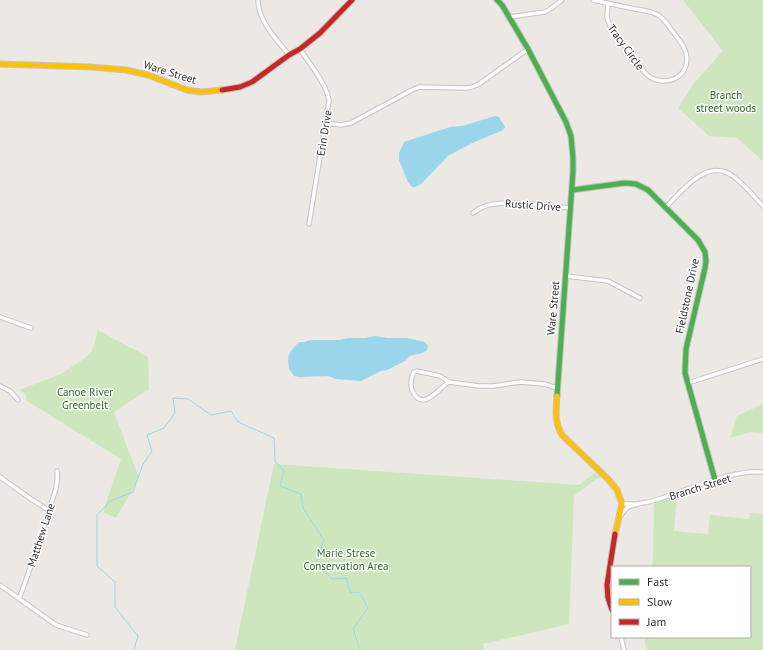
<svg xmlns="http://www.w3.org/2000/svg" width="763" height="650" font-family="'PT Sans',sans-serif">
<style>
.green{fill:#cee6be}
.water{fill:#99d6ec}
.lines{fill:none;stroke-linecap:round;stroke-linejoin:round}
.stream{stroke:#99d6ec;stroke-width:1}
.street-casing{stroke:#c5c4c5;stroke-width:5.5}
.fast-casing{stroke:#c5c4c5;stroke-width:7}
.slow-casing{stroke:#c5c4c5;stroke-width:7}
.jam-casing{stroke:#c5c4c5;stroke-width:7}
.street{stroke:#fcfcfb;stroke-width:3.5}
.fast{stroke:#4caf50;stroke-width:5}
.slow{stroke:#ffc107;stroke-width:5}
.jam{stroke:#c62828;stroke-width:5}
.labels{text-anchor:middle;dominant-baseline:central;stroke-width:3;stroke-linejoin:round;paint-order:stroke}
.street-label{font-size:11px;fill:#2e2e2e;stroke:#fff}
.park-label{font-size:11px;fill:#2c6e1b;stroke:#fff}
</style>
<rect width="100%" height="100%" fill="#ece8e4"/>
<path class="green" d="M683 0H763V161L737 138 709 136 678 108 694 83 723 51Z
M98 330 148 357 149 389 114 412 139 478 116 518 103 512 121 459 27 401 25 394 19 390 61 374 85 358 92 351Z
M763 404V433L751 432 730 438 737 416Z
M274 464 579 485 596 472 602 478H597L574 496 569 624 483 644 484 650H235Z
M677 497 674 531 708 534 710 515 749 519 750 513 763 514V650H647L645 644V637H750V567H652L653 558 654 503Z"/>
<path class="water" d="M495 116 499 117 505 127 503 130 470 144 448 156 421 184 415 187H412L408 182 399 160V153L404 142 450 127 462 126Z
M375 336 388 338H407L425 342 428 346 427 350C419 357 410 352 405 361L387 370 381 371 361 381 336 379 328 376 299 377 294 376 289 369 288 358 290 352 297 344 300 342H305L310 340H339L349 338H365Z"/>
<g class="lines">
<path class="stream" d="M134 650 138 636 115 607V582L97 566V515L110 501 133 492 143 464 152 451 147 435 164 428 175 413 173 398 188 399 211 415 231 411 238 422 274 438 275 461 284 471 280 486 301 494 303 508 324 540 316 562 332 579 346 578 350 592 360 593 368 608 353 629 360 650"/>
<g class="street-casing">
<path id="street" d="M258 0C258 21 277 40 289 55
M593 0C607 3 621 6 635 9 642 10 650 11 656 14 664 17 668 26 673 32 678 38 684 45 686 53 692 77 664 90 646 74L611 28 607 18 608 3
M510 17 545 12 550 9 562 0
M300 49C309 63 328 86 329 101L309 224
M326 123 341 125 351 123 412 90 419 87 466 88 472 87 479 84 528 49
M665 208C682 191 708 156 734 177 745 185 753 196 763 206
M473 213C475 212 478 209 481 208 499 198 549 206 570 208
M566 276 608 281 640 298
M0 317 31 328
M449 382C437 390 422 413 412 390 410 385 411 377 414 372L417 371 440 376 449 382 479 386H494L520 382 544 384 557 388
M688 383 763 359
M0 386 10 391 18 400
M0 477 31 499 48 510
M622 504H636
M621 515C623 513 624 510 627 508 635 503 647 503 656 500 688 490 730 470 763 472
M0 585 56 625 87 635
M19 599C30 570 39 542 48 513 52 499 59 486 57 471
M621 637 624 650"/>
</g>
<g class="fast-casing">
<path id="fast" d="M497 0 502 5 528 49 566 122 571 136 573 158V171L557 396
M572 190 625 183 636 184 648 190 698 240 705 252 706 261 705 268 686 349 685 373 715 480"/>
</g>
<g class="slow-casing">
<path id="slow" d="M0 64 91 67 126 70 148 75 187 90 201 92 222 90
M557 396C556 411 554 421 562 435L608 479 617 490 622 504 615 534"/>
</g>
<g class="jam-casing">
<path id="jam" d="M222 90 240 87 252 82 289 55 300 49 320 33 352 0
M612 610 608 598 607 585 615 534"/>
</g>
<use href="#street" class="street"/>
<use href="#fast" class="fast"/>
<use href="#slow" class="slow"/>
<use href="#jam" class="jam"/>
</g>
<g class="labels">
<g class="street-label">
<text transform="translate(626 47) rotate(54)">Tracy Circle</text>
<text transform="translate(170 72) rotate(17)">Ware Street</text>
<text transform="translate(324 133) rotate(-81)">Erin Drive</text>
<text transform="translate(533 205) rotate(4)">Rustic Drive</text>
<text transform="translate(687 296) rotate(-78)">Fieldstone Drive</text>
<text transform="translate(553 308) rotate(-85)">Ware Street</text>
<text transform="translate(700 487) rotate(-17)">Branch Street</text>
<text transform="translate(41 535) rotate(-72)">Matthew Lane</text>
</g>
<g class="park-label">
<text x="726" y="95">Branch<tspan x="726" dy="13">street woods</tspan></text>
<text x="85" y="392">Canoe River<tspan x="85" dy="13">Greenbelt</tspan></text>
<text x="346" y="553">Marie Strese<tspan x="346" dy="13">Conservation Area</tspan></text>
</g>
</g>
<rect x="611" y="566" width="140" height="72" fill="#ffffff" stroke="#ababab"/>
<rect x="619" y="579" width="20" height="6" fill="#4caf50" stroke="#ababab"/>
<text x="647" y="586" font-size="12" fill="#2e2e2e">Fast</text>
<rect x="619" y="599" width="20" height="6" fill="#ffc107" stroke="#ababab"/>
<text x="647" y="606" font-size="12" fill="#2e2e2e">Slow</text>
<rect x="619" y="619" width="20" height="6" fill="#c62828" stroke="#ababab"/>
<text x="647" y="626" font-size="12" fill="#2e2e2e">Jam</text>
</svg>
